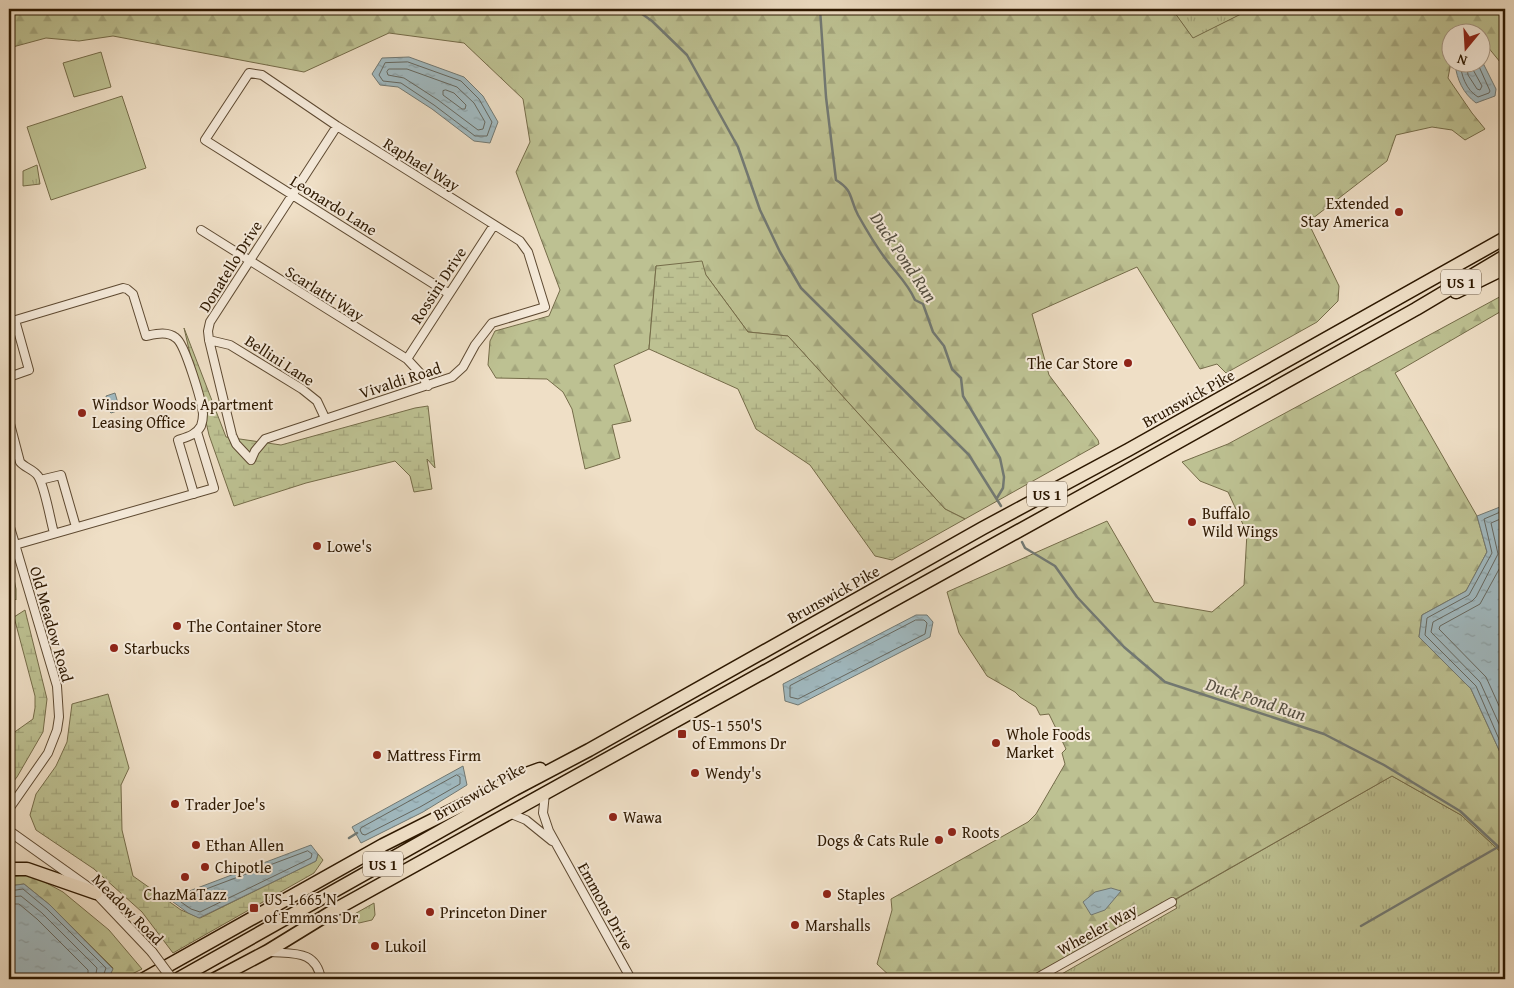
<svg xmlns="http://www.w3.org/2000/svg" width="1514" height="988" font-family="'Gentium Book Plus',serif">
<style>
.grass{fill:url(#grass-tufts);stroke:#756c49}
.forest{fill:url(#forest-firs);stroke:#756c49}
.wetland{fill:url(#wetland-marsh);stroke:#756c49}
.pitch{fill:#bdc192;stroke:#756c49}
.water{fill:url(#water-ripples);stroke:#727973}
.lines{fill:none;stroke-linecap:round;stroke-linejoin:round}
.shore{stroke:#666860;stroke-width:1}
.stream{stroke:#727973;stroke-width:2.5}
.minor-casing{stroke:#5e4a32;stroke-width:10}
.tertiary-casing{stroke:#5e4a32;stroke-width:11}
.trunk-casing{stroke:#2d1800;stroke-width:15}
.minor{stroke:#f5eada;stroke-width:8}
.tertiary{stroke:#f5eada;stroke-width:9}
.trunk{stroke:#efdfc6;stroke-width:12}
.tertiary-bridge-casing{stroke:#5e4a32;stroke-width:11;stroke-linecap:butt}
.tertiary-bridge{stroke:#f5eada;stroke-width:9}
.poi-dot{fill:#8f2418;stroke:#f5eada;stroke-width:2}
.labels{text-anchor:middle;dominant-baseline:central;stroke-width:4;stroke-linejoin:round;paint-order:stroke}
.shield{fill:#f5eada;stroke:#695741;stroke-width:1}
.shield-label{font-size:15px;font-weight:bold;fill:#2d1800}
.street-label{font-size:16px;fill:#2d1800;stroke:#f5eada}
.poi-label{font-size:16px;fill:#2d1800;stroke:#f5eada;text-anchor:start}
.water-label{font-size:18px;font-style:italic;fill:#555043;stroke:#f5eada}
</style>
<defs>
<pattern id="grass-tufts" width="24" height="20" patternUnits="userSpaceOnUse" patternTransform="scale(1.25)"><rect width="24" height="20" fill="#bdc192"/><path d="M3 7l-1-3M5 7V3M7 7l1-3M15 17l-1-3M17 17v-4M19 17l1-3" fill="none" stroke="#a3a57c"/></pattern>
<pattern id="forest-firs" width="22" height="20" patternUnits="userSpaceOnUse" patternTransform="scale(1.25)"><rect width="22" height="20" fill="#bdc192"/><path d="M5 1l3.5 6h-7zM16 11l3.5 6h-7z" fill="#a3a57c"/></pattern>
<pattern id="wetland-marsh" width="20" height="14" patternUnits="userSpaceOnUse" patternTransform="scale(1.25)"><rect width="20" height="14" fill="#bdc192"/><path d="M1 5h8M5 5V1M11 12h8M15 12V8" fill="none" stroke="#a3a57c"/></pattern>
<pattern id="water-ripples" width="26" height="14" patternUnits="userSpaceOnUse" patternTransform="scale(1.25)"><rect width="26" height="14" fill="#a0b9c0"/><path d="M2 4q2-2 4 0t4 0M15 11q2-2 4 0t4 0" fill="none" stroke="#8a9ea3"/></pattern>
</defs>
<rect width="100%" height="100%" fill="#efdfc6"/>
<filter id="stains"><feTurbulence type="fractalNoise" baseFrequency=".004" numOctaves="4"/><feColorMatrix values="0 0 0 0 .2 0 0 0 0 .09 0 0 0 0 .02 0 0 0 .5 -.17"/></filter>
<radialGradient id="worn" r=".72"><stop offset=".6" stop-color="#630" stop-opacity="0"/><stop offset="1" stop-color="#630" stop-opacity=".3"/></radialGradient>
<path class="grass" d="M1172 9H1251L1193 39Z
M37 165 40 184 23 186V171Z
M1392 776 1461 815 1505 856V979H1053L1177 908 1173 902 1180 897Z
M374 903 375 915 372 920 359 923 351 918V916Z"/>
<path class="forest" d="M9 9H1172L1193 38 1251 9H1505V68L1487 46 1482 49V32H1452L1451 62 1448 78 1472 113 1485 129 1465 140 1452 130 1432 127 1396 135 1387 161 1308 222 1339 286 1338 301 1317 322 1226 373 1217 364 1200 369 1137 267 1032 314 1049 375 1098 440 1099 444 965 519 945 509 788 336 748 332 706 275 656 266 649 349 614 365 631 421 612 425 620 458 585 469 572 409 563 392 547 379 496 378 488 365 490 341 495 331 549 316 560 290 516 172 530 142 523 99 464 43 389 33 304 72 113 36 79 41 46 38 9 48Z
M1505 294V309L1395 373 1477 516 1487 552 1466 591 1422 615 1419 637 1471 689 1505 763V856L1461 815 1392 776 1035 979H893L877 964 892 910 891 899 1028 822 1036 814 1065 764 1062 753 1066 749 1049 714 1040 715 1036 707 1020 697 1015 692 987 676 959 633 947 592 1107 521 1154 602 1212 612 1244 585 1247 533 1228 492 1200 481 1182 462 1228 444Z
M9 554 16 589V600C5 591 9 567 9 554Z
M30 874 63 892 109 930 142 969 122 979H104L111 973 113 968 50 905 24 884 9 886V877Z"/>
<path class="wetland" d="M702 261 706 275 748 332 788 336 945 509 965 519 892 560 875 556 810 465 756 429 738 389 649 349 656 266Z
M184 328 226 437 281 445 415 408 428 406 435 468 427 459 432 489 414 492 410 476 395 461 306 483 234 506 209 435Z
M25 610 47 699 43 732 17 777 9 787V736L33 719 35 708V696L14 617Z
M108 694 129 768 121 785 122 830 133 876 181 910 200 918 316 861 318 854 323 860 314 873 173 953 142 912 94 869 36 830 30 815 36 794 56 766 67 742 72 704Z"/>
<path class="pitch" d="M101 52 111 87 74 97 63 63Z
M122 96 146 168 51 200 27 127Z"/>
<path class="water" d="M409 57 464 77 483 96 498 122 490 143 474 141 432 109 398 87 380 85 372 74 382 58Z
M1482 61 1496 89 1495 96 1476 103C1463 93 1457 80 1455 64L1458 63Z
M115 393 120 410 111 413 109 411 106 396Z
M1505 505V763L1471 689 1419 637 1422 615 1466 591 1487 552 1477 516Z
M916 615H927L933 622 930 637 798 705 785 701 783 684Z
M463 766 467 785 423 812 361 843 352 827Z
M311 845 318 854 316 861 199 918 188 913 169 899 168 895 184 893Z
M24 884 50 905 113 969 111 973 104 979H9V886Z
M1111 888 1121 891 1105 910 1091 915 1083 902 1095 892Z"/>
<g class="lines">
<path class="shore" d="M408 62 461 81 479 99 492 122 487 136H475L434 105 401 83 383 81 379 75 385 63Z
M1460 62C1461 75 1466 90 1478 97L1489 93 1490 91 1477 62
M1469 65 1471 66 1482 86 1480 90 1477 89 1468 75 1467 67Z
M389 69H407L457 87 474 103 485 122 483 129 478 130 438 100 404 78 388 75 387 72Z
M446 90 454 93 466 105 465 109H462L443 95V91Z
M1505 510 1484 519 1492 553 1469 595 1427 618 1425 635 1476 686 1505 753
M1505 517 1491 523 1498 554 1476 597 1472 601 1433 622 1431 632 1480 682 1505 737
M1505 554 1503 562 1480 604 1440 626 1439 629 1486 677 1505 719
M916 620H924L927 623 925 634 798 699 790 697V686Z
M457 775 460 777V784L420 807 365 835 362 834 360 830 361 828Z
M308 851 312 854 311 858 200 912 191 909 181 902 183 898Z
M9 891 23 889 47 909 106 968 102 979
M9 897 21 896 42 913 97 968 95 979
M9 904H19L37 919 88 970V979"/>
<path class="stream" d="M635 9 652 21 687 55 738 147 760 210 780 252 801 288 969 455 1001 506
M820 9 826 97 836 180C854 191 849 198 858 215 867 231 876 247 888 262 898 275 908 284 915 300L923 304 933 332 944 346 952 369 961 378 963 396 1000 458 1004 477 1003 488 997 498
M1022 542 1025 548 1055 566 1077 597 1124 647 1165 682 1324 734 1384 765 1460 811 1505 853
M349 838 357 833
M1361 926 1498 847
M263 979H264"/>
<g class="minor-casing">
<path id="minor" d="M337 126 210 322 208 331 209 340 232 435 236 444 251 460 255 451 265 439 452 377 463 367 475 345 492 323 545 307 528 252 520 241 337 126 262 75 249 73 205 140 448 293
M201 230 407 359 420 373 428 386
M9 322 123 288 127 289 133 294 146 336C156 334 167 331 176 338 185 344 202 402 203 414 203 418 202 423 201 426 196 435 187 437 178 440L194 494
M209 340 230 345 302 389 317 401 325 418
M407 359 494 225
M9 375 10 384 9 392
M9 377 29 370 15 320
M9 420 20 462C25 468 33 469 38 476 45 487 50 519 54 533
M40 480 61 475 76 527
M9 524 57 686 59 717 57 730 48 753 9 809
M15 545 214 488 197 432
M545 793 543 813 549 831 631 979
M509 813 526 820 552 841
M270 952C294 954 316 950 321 979
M1035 979 1172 902"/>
</g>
<g class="tertiary-casing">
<path id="tertiary" d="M9 831 96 893 152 952"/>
</g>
<g class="trunk-casing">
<path id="trunk" d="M1456 292 1505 268
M9 869H27L96 893
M144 979 383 845 518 777 540 769
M178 979 515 789 589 750 983 528 1128 450 1505 238
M215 979 268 951 338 908 1114 478 1416 309 1505 256"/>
</g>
<use href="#minor" class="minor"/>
<use href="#tertiary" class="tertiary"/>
<use href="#trunk" class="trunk"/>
<g class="tertiary-bridge-casing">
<path id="tertiary-bridge" d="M152 952 172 979"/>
</g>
<use href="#tertiary-bridge" class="tertiary-bridge"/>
</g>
<g class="poi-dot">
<circle cx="1399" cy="212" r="5"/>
<circle cx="1128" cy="363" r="5"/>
<circle cx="82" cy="413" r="5"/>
<circle cx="1192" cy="522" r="5"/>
<circle cx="317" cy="546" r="5"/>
<circle cx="177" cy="626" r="5"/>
<circle cx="114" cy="648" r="5"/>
<rect x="677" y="729" width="10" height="10" rx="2.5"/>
<circle cx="996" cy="743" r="5"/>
<circle cx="377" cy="755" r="5"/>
<circle cx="695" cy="773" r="5"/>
<circle cx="175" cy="804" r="5"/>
<circle cx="613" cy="817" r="5"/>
<circle cx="952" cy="832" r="5"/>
<circle cx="939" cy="840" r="5"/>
<circle cx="196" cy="845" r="5"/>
<circle cx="205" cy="867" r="5"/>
<circle cx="185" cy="877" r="5"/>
<circle cx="827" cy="894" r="5"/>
<rect x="249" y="903" width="10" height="10" rx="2.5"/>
<circle cx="430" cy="912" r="5"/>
<circle cx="795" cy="925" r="5"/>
<circle cx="375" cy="946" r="5"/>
</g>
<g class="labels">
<g class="shield">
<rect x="1441" y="269.5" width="40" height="25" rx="4"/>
<rect x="1027" y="481.5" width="40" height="25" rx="4"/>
<rect x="363" y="851.5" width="40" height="25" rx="4"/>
</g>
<g class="shield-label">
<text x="1461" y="282">US 1</text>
<text x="1047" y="494">US 1</text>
<text x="383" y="864">US 1</text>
</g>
<g class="street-label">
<text transform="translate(422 164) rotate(32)">Raphael Way</text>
<text transform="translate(334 205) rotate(32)">Leonardo Lane</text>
<text transform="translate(230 266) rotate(-58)">Donatello Drive</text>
<text transform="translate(438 285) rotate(-57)">Rossini Drive</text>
<text transform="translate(325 293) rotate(32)">Scarlatti Way</text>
<text transform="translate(280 360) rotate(33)">Bellini Lane</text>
<text transform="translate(400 380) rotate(-18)">Vivaldi Road</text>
<text transform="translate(1188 398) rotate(-29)">Brunswick Pike</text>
<text transform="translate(833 594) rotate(-29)">Brunswick Pike</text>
<text transform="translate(52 624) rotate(74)">Old Meadow Road</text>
<text transform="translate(479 791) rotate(-29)">Brunswick Pike</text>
<text transform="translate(606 906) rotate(61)">Emmons Drive</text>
<text transform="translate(128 909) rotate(45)">Meadow Road</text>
<text transform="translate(1097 929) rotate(-29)">Wheeler Way</text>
</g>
<g class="poi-label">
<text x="1389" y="203" text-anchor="end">Extended<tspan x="1389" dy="18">Stay America</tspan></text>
<text x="1118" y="363" text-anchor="end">The Car Store</text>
<text x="92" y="404">Windsor Woods Apartment<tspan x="92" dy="18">Leasing Office</tspan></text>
<text x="1202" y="513">Buffalo<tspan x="1202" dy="18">Wild Wings</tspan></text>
<text x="327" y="546">Lowe's</text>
<text x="187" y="626">The Container Store</text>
<text x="124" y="648">Starbucks</text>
<text x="692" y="725">US-1 550'S<tspan x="692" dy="18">of Emmons Dr</tspan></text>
<text x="1006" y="734">Whole Foods<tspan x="1006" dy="18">Market</tspan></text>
<text x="387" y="755">Mattress Firm</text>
<text x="705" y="773">Wendy's</text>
<text x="185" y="804">Trader Joe's</text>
<text x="623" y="817">Wawa</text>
<text x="962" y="832">Roots</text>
<text x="929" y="840" text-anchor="end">Dogs &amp; Cats Rule</text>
<text x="206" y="845">Ethan Allen</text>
<text x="215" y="867">Chipotle</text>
<text x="185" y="894" text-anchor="middle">ChazMaTazz</text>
<text x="837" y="894">Staples</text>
<text x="264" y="899">US-1 665'N<tspan x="264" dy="18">of Emmons Dr</tspan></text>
<text x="440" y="912">Princeton Diner</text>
<text x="805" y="925">Marshalls</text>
<text x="385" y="946">Lukoil</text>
</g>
<g class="water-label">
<text transform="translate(904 257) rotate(56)">Duck Pond Run</text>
<text transform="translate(1256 699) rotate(18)">Duck Pond Run</text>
</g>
</g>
<rect width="1514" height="988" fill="none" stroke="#efdfc6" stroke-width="30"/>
<rect x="10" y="10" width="1494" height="968" fill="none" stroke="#2d1800" stroke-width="2.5"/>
<rect x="15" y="15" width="1484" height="958" fill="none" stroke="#2d1800"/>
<g transform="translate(1466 48) rotate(198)"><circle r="24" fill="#f5eada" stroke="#a59683"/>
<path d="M0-4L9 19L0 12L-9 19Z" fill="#8f2418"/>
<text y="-8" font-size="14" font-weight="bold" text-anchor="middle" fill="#2d1800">N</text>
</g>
<rect width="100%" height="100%" filter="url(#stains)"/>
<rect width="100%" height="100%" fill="url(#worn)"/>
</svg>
